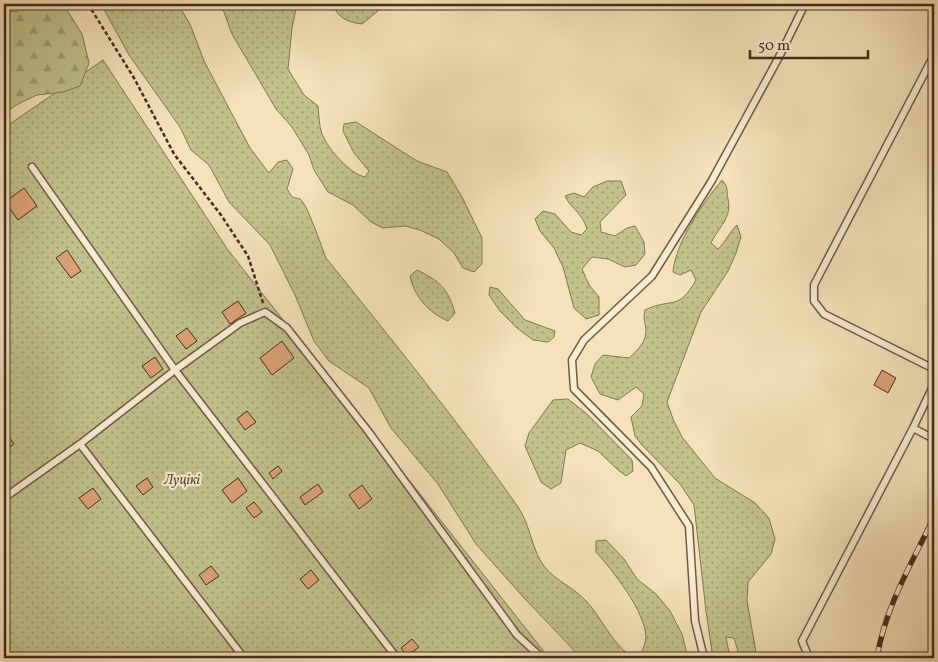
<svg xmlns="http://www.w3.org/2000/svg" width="938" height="662" font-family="Vollkorn,serif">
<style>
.grass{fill:url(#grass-dots);stroke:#827654}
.forest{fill:url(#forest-firs);stroke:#827654}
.building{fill:#dba076;stroke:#442b1d}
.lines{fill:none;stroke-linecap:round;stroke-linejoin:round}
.lane-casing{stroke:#705944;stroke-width:9}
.path{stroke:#442b1d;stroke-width:2.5;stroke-dasharray:4 2.5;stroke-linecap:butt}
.lane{stroke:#f8ecd2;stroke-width:6}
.rail-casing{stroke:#442b1d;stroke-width:5.5}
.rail{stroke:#f8ecd2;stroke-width:4;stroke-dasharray:11;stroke-linecap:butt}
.labels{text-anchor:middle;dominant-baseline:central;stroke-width:4.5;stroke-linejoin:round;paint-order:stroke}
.park-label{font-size:14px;font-style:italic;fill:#5d4933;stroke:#f8ecd2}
</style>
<defs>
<pattern id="grass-dots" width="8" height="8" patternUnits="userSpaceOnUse" patternTransform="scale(1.25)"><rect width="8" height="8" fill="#c1c28c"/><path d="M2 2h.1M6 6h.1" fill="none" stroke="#9e9e72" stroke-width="1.8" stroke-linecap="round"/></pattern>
<pattern id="forest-firs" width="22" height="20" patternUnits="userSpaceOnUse" patternTransform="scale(1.25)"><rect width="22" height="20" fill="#c1c28c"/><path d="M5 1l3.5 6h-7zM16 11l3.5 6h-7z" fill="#9e9e72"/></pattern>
</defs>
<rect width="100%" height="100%" fill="#f5e2ba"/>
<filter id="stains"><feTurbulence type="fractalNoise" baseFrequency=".004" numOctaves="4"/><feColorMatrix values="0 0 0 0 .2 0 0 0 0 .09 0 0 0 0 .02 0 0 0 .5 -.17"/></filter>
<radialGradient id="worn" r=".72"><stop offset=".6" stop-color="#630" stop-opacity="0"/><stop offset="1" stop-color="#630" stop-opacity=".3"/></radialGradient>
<path class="grass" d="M101 4H178L190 24 204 61 250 148 269 173 278 162 287 160 293 169 287 189 292 197C294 198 297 198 300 199 308 205 321 246 326 258 392 340 458 421 518 507 529 523 531 543 540 560 551 580 572 585 587 602 602 619 611 641 629 655L642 652C643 648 646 642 646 637 645 611 613 571 596 552V541L606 540 624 559 637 579 656 594 670 611 682 634 688 658H580L570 646 525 599 476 544 438 484 391 428 369 388 329 361 314 341 295 295 270 245 229 202 209 165 191 150 180 127 129 55Z
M221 4H297L292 28 288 69 304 95 318 106C319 115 319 126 322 134 328 149 350 174 365 177L369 171 354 153 343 131 344 124 356 122 417 161 447 172 462 197 482 238V264L474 272 463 268 454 253 439 239 420 230 405 226 383 228 371 222 353 205 328 192 314 170 309 155 292 127 276 109 232 34Z
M332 4H345L349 10 362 9 368 4H383L378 11 362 24C346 22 339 18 332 4Z
M103 60 228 250 549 658H4V128Z
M722 180C729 188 726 189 728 199 732 219 719 226 711 243L718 249C726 242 729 232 737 225L741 237 736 253 728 271 701 312 667 402 673 419 682 437 715 478 755 503 769 518 775 539 771 554 748 582 747 601 757 658H740L734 638 726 637 730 658H713L706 611 694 505 680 484 642 445 635 436 631 417 642 406 644 394 636 387 618 400 600 394 591 377 595 364 603 355 629 358C637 351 647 341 646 330 645 322 643 318 645 310 672 297 678 312 696 280L691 270 680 275 673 272C676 241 703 203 722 180Z
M607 181H621L626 195 600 222 601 232 615 236 627 228 635 226 644 242 645 254 636 265 625 267 608 259 592 257 582 269 589 285 599 297V315L586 319 574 308 563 267 554 248 540 231 535 219 543 211 555 214 571 232 581 235 587 229C582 212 571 209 565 196L574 193 584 197 593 187Z
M417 270C440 281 448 289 455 313L448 321C429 313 414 296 410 276Z
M490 287 498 289 525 320 555 331 554 337 548 342 533 340 517 328 500 311 489 295Z
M568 399 587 414 632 460 633 471 626 476 617 469 598 451 580 443 566 450 561 483 551 489 541 482 525 446 529 433 553 400Z"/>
<path class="forest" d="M23 4H63L82 34 89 63 80 86 63 92 37 95 16 105 4 114V10L17 12Z"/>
<path class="building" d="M24 188 37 206 18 220 5 202Z
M67 250 81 271 71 278 56 258Z
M238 301 246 313 230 324 222 312Z
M187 328 197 341 186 349 176 336Z
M282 341 294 358 272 375 260 358Z
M155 357 163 369 151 378 142 366Z
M882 370 896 378 888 393 874 385Z
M247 411 256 422 245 430 237 419Z
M6 433 14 444 4 451V434Z
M278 466 282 471 273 479 269 473Z
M147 478 153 487 143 495 136 486Z
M238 478 247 491 232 503 222 490Z
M318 484 323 492 305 505 300 497Z
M362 485 372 499 359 509 349 495Z
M93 488 101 499 88 509 79 498Z
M254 502 262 512 254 518 246 508Z
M211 566 219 576 206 585 199 575Z
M311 570 319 580 308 589 300 579Z
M412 639 419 647 407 656 401 648Z"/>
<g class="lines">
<g class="lane-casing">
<path id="lane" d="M934 55 814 285V301L824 314 934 369
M32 167 175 370 397 658
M913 428 934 439
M80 444 244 658
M4 498 80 444 175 370 240 323 265 312 287 328 368 431 517 635 542 658
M704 658 695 621 689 526 651 467 574 389 572 360 584 340 652 276 711 182 779 57 805 4
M809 658 802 641 913 428 934 384"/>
</g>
<path class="path" d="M88 4 134 78 174 154 221 215 248 256 263 303"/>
<use href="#lane" class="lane"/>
<g class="rail-casing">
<path id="rail" d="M877 658C885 607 912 563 934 517"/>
</g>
<use href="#rail" class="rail"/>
</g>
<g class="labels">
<g class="park-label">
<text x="182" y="480">Луцікі</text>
</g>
</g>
<rect width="938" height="662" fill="none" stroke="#f5e2ba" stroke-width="20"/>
<rect x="5" y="5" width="928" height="652" fill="none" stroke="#442b1d" stroke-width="2.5"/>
<rect x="10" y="10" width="918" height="642" fill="none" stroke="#442b1d"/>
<path d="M750 50v8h118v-8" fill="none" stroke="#442b1d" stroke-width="2.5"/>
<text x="758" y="50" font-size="15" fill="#442b1d" stroke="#f8ecd2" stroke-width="4" paint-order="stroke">50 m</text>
<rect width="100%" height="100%" filter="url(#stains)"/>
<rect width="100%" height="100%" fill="url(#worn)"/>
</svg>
